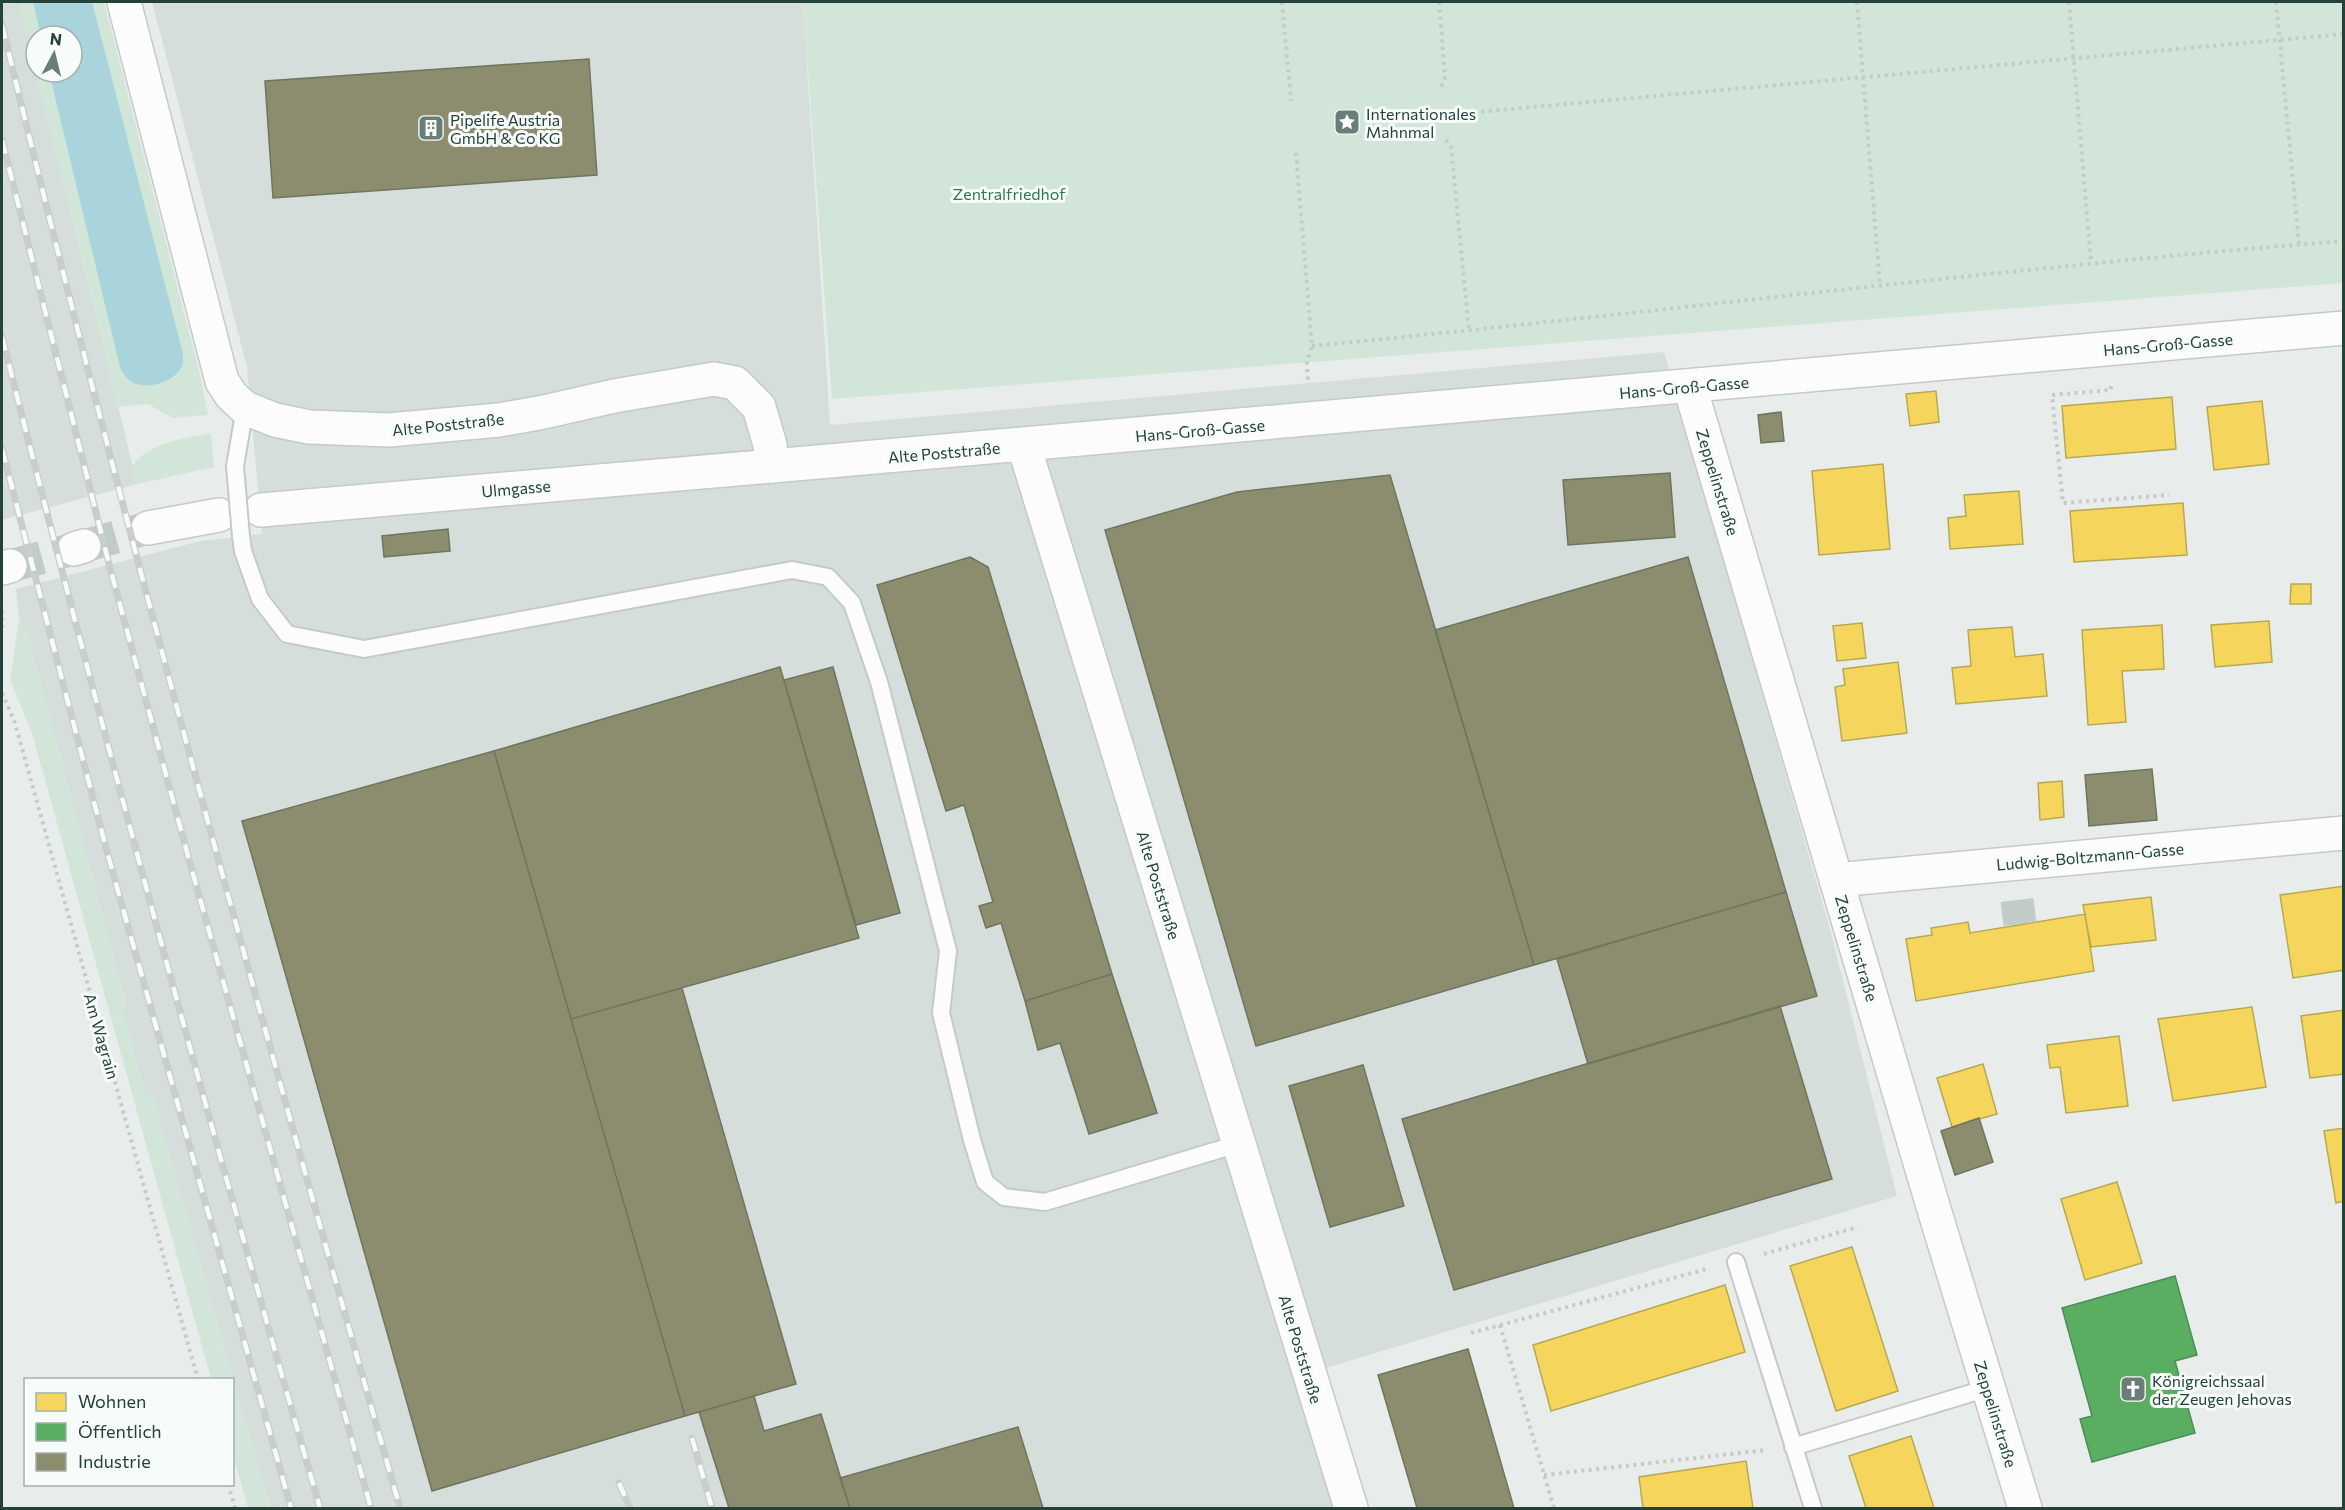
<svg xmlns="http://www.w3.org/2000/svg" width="2345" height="1510" font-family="Commissioner,sans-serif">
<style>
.built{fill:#d6dedb}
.green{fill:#d1e6d8}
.water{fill:#a9d4db}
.homes{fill:#f6d55c;stroke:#b7a952;stroke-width:1.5}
.public{fill:#5aae61;stroke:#4a8e55;stroke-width:1.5}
.industry{fill:#8c8c6e;stroke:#6d765e;stroke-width:1.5}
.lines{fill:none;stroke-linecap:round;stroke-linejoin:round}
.street-tunnel{stroke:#c1cbc8;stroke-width:33;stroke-dasharray:33 16;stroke-linecap:butt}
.lane-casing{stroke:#c5cac8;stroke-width:20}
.street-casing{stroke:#c5cac8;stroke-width:36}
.secondary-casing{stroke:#c3cbc8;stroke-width:36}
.path{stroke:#c3ccca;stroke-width:4;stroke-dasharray:3 4.5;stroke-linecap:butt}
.lane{stroke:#fcfcfc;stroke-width:16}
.street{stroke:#fcfcfc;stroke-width:33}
.secondary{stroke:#fcfcfc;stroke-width:33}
.rail-casing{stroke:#c9cdcc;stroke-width:7}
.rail{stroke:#f7fbf9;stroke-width:4.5;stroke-dasharray:14;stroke-linecap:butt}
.lane-bridge-casing{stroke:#c5cac8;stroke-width:20;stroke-linecap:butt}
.lane-bridge{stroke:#fcfcfc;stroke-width:16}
.labels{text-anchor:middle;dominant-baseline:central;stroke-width:6;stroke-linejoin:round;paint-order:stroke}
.poi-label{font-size:16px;fill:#24423a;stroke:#f7fbf9;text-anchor:start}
.park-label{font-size:16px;fill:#2d7a4b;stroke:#f7fbf9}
.street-label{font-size:16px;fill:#24423a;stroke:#f7fbf9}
</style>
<rect width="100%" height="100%" fill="#e8edeb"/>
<path class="built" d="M2 2H19L137 484 2 520Z
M152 2H803L830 425 1664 352 1830 929 1897 1196 1309 1373 1351 1508H270L153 1099 146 1097 122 1009 125 1001 28 637 19 619 16 589 200 541 262 534 247 367Z"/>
<path class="green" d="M19 2H104L200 375 208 415 173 418 148 404 117 407 36 72H72V36H36V72Z
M803 2H2343V283L832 399Z
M211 433 214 467 137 484 132 466C149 442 184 439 211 433Z
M19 619 28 637 125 1001 122 1009 146 1096 153 1099 270 1508H248L233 1455 232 1380 211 1379 50 798 32 733 10 680Z"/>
<path class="water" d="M33 2H92L181 346C182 350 184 356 183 361 181 381 147 391 132 382 125 378 123 373 120 367L49 72H72V36H41Z"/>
<path class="homes" d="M1936 391 1939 422 1910 426 1906 394Z
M2172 397 2176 449 2066 458 2062 406Z
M2262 401 2269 464 2214 470 2207 407Z
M1883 464 1890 549 1819 555 1812 471Z
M2019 491 2023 544 1950 549 1948 518 1966 516 1964 495Z
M2183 503 2187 555 2074 562 2070 511Z
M2291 584H2311V604H2290Z
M2269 621 2272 662 2215 667 2211 625Z
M1862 623 1866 658 1837 661 1833 626Z
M2162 625 2164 669 2122 671 2126 722 2088 725 2082 630Z
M2012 627 2015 657 2043 654 2047 696 1956 704 1952 668 1971 666 1968 630Z
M1898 662 1907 733 1842 741 1835 687 1845 685 1843 669Z
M2062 781 2064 817 2040 820 2038 783Z
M2344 886V970L2293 978 2280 895Z
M2151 897 2156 940 2091 947 2083 905Z
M2085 914 2094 971 1916 1001 1906 939 1932 935 1931 928 1968 922 1970 933Z
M2252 1007 2266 1087 2173 1101 2158 1019Z
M2344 1010V1074L2310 1078 2301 1016Z
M2119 1036 2128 1106 2066 1113 2060 1067 2050 1068 2047 1045Z
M1983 1064 1997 1114 1952 1127 1937 1078Z
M2344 1128V1201L2336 1203 2324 1131Z
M2117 1182 2142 1263 2085 1280 2061 1199Z
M1852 1247 1898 1391 1836 1411 1790 1266Z
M1725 1285 1745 1352 1551 1411 1533 1345Z
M1911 1436 1934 1508H1866L1849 1456Z
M1746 1461 1753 1508H1643L1639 1477Z"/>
<path class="public" d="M2175 1276 2197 1355 2175 1361 2195 1433 2092 1462 2080 1419 2092 1416 2062 1308Z"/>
<path class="industry" d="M589 59 597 175 273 198 265 81Z
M1781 412 1784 441 1761 443 1758 415Z
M1670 473 1675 537 1568 545 1563 480Z
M1390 475 1534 965 1256 1046 1105 530 1237 492Z
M448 529 450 551 384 557 382 536Z
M970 557 988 567 1112 974 1025 1001 1001 923 986 928 979 906 993 902 964 805 946 811 877 585Z
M1688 557 1786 892 1534 965 1435 630Z
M780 667 859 938 571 1019 494 751Z
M833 667 900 913 856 925 784 680Z
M494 751 685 1416 432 1491 242 821Z
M2152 769 2157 820 2089 826 2085 775Z
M1786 892 1817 996 1588 1064 1557 959Z
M1112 974 1157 1113 1089 1134 1060 1043 1038 1050 1025 1001Z
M682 988 796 1384 685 1416 571 1019Z
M1780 1006 1832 1179 1454 1290 1402 1119Z
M1363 1065 1404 1206 1330 1227 1289 1086Z
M1979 1118 1993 1162 1955 1175 1941 1131Z
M1468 1349 1514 1508H1417L1378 1375Z
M754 1396 764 1431 821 1414 850 1508H729L699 1412Z
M1018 1427 1043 1508H850L840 1478Z"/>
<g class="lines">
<path class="street-tunnel" d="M84 546 148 528
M10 566 74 549
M2017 900 2020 924"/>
<g class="lane-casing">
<path id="lane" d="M235 466 245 408
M241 536 243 551 260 599 287 634 364 649 792 570 828 577 852 603 879 682 948 951 941 1013 972 1140 985 1182 1004 1197 1045 1202 1238 1144
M1736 1262 1813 1508
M1793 1447 1988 1388"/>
</g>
<g class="street-casing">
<path id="street" d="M1690 387 1933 1206 2025 1508
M261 510 772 466
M148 528 219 515
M74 549 84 546
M3 568 10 566
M1836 880 2344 833"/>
</g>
<g class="secondary-casing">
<path id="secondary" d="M124 2 222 381 231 395 245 408 275 420 309 427 389 430 499 420 544 412 614 396 714 379 735 383 759 407 770 445 772 466 2344 328
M1024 446 1351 1508"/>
</g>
<path class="path" d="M1282 2 1291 101
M1439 2 1445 77 1441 88
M1857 2 1880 286
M2069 2 2091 263
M2276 2 2299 244
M1444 115 2344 34
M1446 140 1451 147 1469 331
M1296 153 1312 346 1307 362 1308 382
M1312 346C1656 313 1999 268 2344 241
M2111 386V390L2052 395 2063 503 2169 495
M2 628V605
M2 693 15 723 198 1380
M1764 1254 1858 1227
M1500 1325 1554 1508
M1471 1333 1710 1268
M1544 1475 1767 1450
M228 1484 235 1508"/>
<use href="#lane" class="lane"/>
<use href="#street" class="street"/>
<use href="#secondary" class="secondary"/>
<g class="rail-casing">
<path id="rail" d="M2 25C122 523 260 1016 400 1508
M2 140 109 564 188 856 371 1508
M2 337C101 729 208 1120 320 1508
M2 449 106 848 291 1508
M692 1438 712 1508
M619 1483 630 1508"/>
</g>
<use href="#rail" class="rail"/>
<g class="lane-bridge-casing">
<path id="lane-bridge" d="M235 466 241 536"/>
</g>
<use href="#lane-bridge" class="lane-bridge"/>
</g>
<defs>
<g id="sight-square" transform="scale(1.35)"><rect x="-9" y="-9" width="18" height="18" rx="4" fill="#697e78" stroke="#f7fbf9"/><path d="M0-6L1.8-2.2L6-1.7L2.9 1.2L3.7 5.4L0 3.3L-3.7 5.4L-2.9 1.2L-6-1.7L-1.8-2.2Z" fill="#fff"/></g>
<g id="building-square" transform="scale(1.35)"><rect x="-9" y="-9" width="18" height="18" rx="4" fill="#697e78" stroke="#f7fbf9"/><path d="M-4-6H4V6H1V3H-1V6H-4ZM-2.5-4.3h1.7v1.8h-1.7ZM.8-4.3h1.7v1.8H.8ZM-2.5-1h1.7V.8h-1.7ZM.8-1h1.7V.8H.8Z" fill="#fff"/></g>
<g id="church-square" transform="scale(1.35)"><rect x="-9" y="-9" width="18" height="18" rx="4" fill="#697e78" stroke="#f7fbf9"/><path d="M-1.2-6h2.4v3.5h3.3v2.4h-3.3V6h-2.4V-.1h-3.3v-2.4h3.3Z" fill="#fff"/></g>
</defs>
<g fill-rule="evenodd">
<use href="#sight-square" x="1347" y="122"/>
<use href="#building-square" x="431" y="128"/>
<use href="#church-square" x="2133" y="1389"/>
</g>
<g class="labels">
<g class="poi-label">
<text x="1366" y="113">Internationales<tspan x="1366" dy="18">Mahnmal</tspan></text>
<text x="450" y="119">Pipelife Austria<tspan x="450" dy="18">GmbH &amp; Co KG</tspan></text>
<text x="2152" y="1380">Königreichssaal<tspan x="2152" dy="18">der Zeugen Jehovas</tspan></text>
</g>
<g class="park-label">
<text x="1009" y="193">Zentralfriedhof</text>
</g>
<g class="street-label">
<text transform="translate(2168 344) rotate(-5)">Hans-Groß-Gasse</text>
<text transform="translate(1684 387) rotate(-5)">Hans-Groß-Gasse</text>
<text transform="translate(448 424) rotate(-6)">Alte Poststraße</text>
<text transform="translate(1200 430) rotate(-5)">Hans-Groß-Gasse</text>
<text transform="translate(944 452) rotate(-5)">Alte Poststraße</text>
<text transform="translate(1718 482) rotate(73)">Zeppelinstraße</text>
<text transform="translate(516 488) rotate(-5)">Ulmgasse</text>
<text transform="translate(2090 856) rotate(-5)">Ludwig-Boltzmann-Gasse</text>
<text transform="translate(1159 885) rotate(73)">Alte Poststraße</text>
<text transform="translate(1857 948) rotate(73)">Zeppelinstraße</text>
<text transform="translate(102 1036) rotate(74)">Am Wagrain</text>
<text transform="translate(1301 1349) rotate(73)">Alte Poststraße</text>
<text transform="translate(1996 1414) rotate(73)">Zeppelinstraße</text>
</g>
</g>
<rect width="2345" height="1510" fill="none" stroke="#24423a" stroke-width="6"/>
<rect x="24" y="1378" width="210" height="108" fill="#f7fbf9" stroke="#a3b1ad" stroke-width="1.5"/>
<rect x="36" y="1393" width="30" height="18" fill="#f6d55c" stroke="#a3b1ad" stroke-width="1.5"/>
<text x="78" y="1408" font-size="18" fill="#24423a">Wohnen</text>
<rect x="36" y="1423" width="30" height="18" fill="#5aae61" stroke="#a3b1ad" stroke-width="1.5"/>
<text x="78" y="1438" font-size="18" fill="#24423a">Öffentlich</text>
<rect x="36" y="1453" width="30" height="18" fill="#8c8c6e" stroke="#a3b1ad" stroke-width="1.5"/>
<text x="78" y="1468" font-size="18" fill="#24423a">Industrie</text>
<g transform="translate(54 54) rotate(7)"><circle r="28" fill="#f7fbf9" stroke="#a3b1ad" stroke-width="1.5"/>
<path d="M0-4.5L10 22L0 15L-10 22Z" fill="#697e78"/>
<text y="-9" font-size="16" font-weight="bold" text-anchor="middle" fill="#24423a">N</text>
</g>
</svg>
